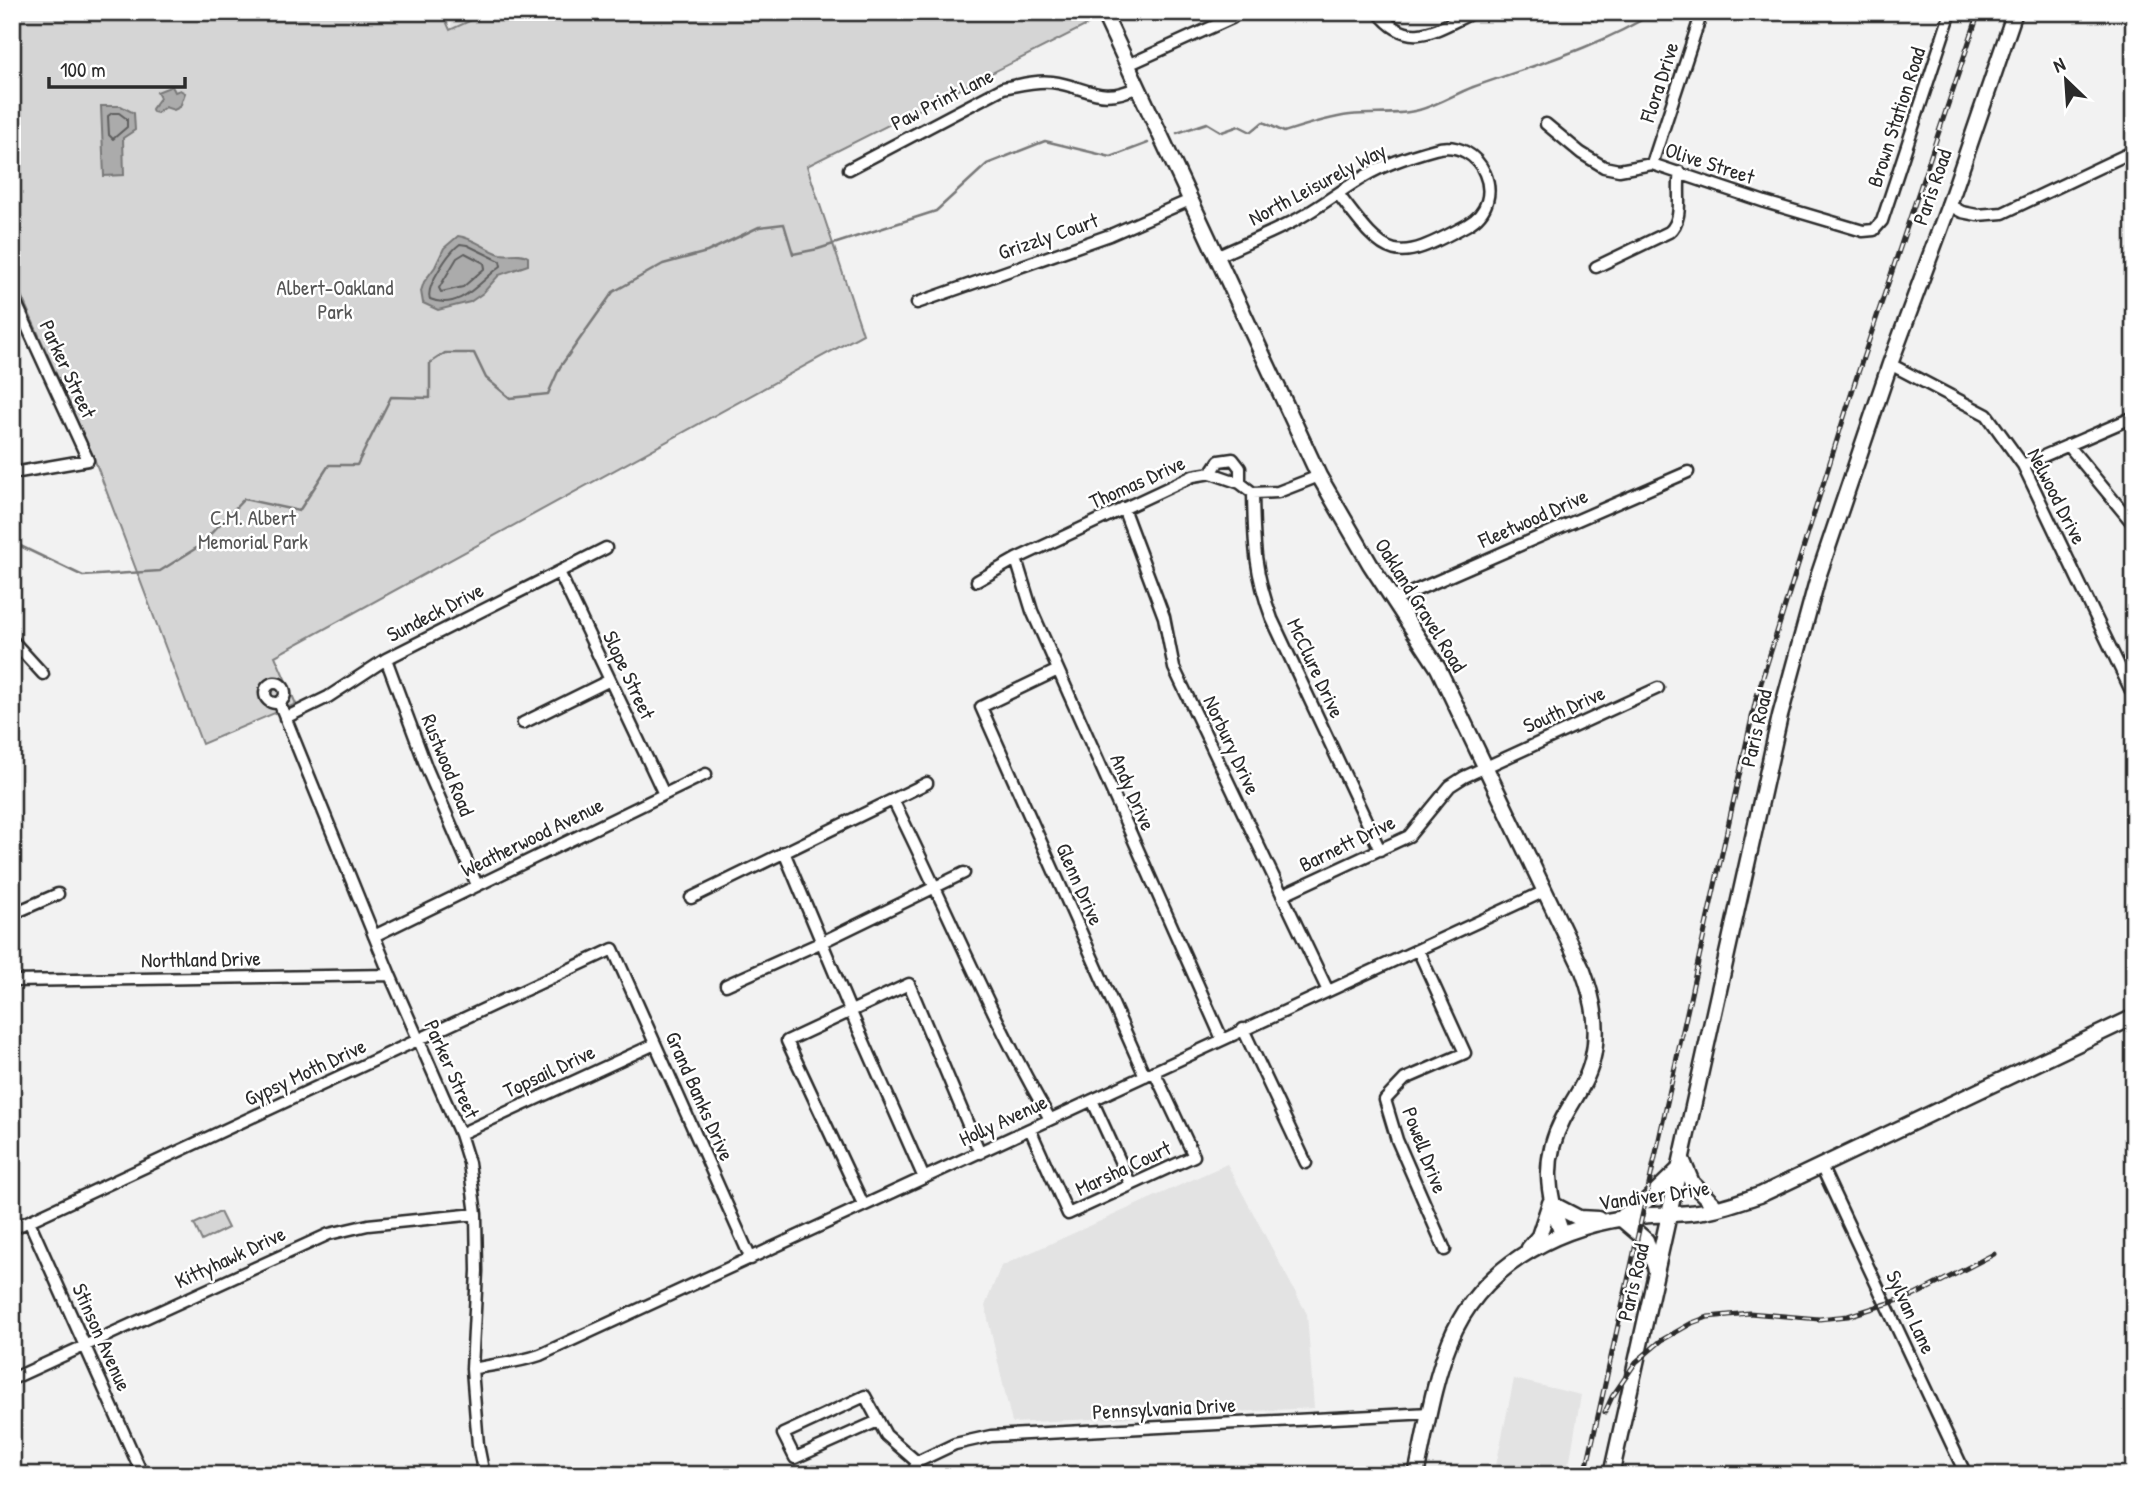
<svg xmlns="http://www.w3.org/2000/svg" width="2146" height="1487" font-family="'Patrick Hand',sans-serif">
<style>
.built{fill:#e3e3e3}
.green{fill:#d5d5d5;stroke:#808080;stroke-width:2}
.water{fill:#ababab;stroke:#787878;stroke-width:2}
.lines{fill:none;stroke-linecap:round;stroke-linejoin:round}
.shore{stroke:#5e5e5e;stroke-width:2}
.stream{stroke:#787878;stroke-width:2.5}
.street-casing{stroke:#2b2b2b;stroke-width:15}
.secondary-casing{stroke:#2b2b2b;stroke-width:19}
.street{stroke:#fff;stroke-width:10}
.secondary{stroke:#fff;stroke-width:14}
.rail-casing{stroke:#2b2b2b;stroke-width:5}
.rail{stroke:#fff;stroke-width:2.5;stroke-dasharray:8;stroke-linecap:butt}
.labels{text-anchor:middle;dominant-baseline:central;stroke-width:5;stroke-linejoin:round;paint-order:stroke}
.street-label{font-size:21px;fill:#2b2b2b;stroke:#fff}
.park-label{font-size:21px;fill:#565656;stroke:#fff}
</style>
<rect width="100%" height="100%" fill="#f2f2f2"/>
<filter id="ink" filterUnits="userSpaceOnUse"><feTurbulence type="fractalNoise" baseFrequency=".0143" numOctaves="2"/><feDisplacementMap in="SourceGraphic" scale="14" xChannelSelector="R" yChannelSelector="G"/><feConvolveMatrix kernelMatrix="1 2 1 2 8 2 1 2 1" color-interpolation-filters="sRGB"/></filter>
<g filter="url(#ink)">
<path class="built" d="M454 12H489L450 30Z
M1227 1164 1307 1314 1314 1408 1012 1423 985 1306 1001 1266Z
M1514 1379 1581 1395 1570 1460 1561 1475H1494Z"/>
<path class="green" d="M12 12H442L450 30 489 12H1094L1097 20 807 166 863 334 275 656 296 704 202 744 95 461 12 275Z
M220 1212 228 1228 202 1241 194 1224Z"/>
<path class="water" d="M172 86 175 92 180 90 185 93 180 107 174 110 165 107 157 113 153 112 152 109 160 98 157 92Z
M101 106H121L134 113 135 130 123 138 124 175 104 176Z
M458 236C474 238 485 249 500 254 510 256 519 251 528 257V265L499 275 483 293 470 302 438 310 423 303 421 291 424 282 435 267 444 248Z"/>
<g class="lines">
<path class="shore" d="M112 113H119L127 119V127L113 139 109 135 108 116Z
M460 244 467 245 500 261 501 266C481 280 460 312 430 299 425 287 449 252 460 244Z
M465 253 484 263 485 268 463 287 441 292 439 288 457 258Z"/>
<path class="stream" d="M1177 133 1207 123 1222 132 1239 126 1251 132 1263 122 1284 132C1306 125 1327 118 1350 115 1372 112 1398 116 1419 110 1438 105 1455 94 1473 87 1535 65 1599 47 1655 12
M12 542 83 576 160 571 198 547 244 499 299 511 329 465H357L391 397 430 398V363L445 353H474L486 378 510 398 548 394 560 367 613 292 663 264 707 252 759 227 784 224 793 254 818 249 936 211 987 164 1045 141 1111 157 1148 143"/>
<g class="street-casing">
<path id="street" d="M1378 12C1409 52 1437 29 1474 12
M1128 65 1232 18 1238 12
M1546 124 1581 153 1604 167 1619 170 1652 164 1765 202 1863 231 1874 230 1882 221 1951 12
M1652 164 1702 12
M849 169 1003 88C1019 85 1036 80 1052 82 1089 87 1099 105 1138 87
M1949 205 1962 212 1977 215 2003 213 2134 151
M1216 257C1242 245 1269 234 1294 221 1319 208 1341 190 1365 176 1385 164 1413 155 1435 149 1481 136 1511 201 1467 225 1394 265 1388 261 1339 195
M1596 267 1669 232C1685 219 1676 191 1680 172
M12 294 88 460 19 472 12 469
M917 303 1110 235 1190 200
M1890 364 1987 415 2023 465 2134 697
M2068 445 2134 525
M2023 465 2134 417
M1211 473 1219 461 1233 459 1240 468V483
M1253 493C1254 543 1254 571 1272 619L1380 850
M1123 508 1164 617 1174 668 1328 991
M1016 559 1032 611 1222 1039
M559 572 664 794
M977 581 1016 559 1193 476 1211 473 1240 483 1253 493 1278 492 1319 476
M1394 600 1688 472
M12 640 43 674
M386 659 427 769 477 885
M1058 670 981 707 1145 1076
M265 693a10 10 0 1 1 20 0a10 10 0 1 1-20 0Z
M279 702 390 975 460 1134 469 1163 476 1214 477 1271 472 1369 478 1445 484 1475
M285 718 328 697 386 659 606 548
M523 723 610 680
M893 800C946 906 990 1016 1050 1119
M784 852 850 1010 924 1178
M1282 895 1409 836 1450 786 1464 777 1658 688
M691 898 927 783
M12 914 58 894
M374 936 706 774
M1418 950 1465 1053 1405 1079 1385 1100 1397 1140 1445 1250
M12 981 390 975
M726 985 822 942 964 873
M1243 1029 1306 1163
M1092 1100 1131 1185
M1030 1129 1068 1214 1194 1156 1154 1071
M460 1134 655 1044
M1821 1166 1966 1475
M863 1204 787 1041 909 984 980 1153
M29 1221 140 1469
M12 1229 613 949 751 1259
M472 1369C495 1364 517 1363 540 1355L1545 891
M12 1379 329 1234 368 1225 476 1214
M878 1421 795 1458 783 1434 865 1396 886 1435 917 1462
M912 1475 917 1462 955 1444 991 1436 1430 1413"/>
</g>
<g class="secondary-casing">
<path id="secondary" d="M1103 12 1319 476 1370 564 1438 668 1583 971C1594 1001 1600 1030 1592 1061 1587 1082 1573 1100 1563 1119 1542 1159 1547 1194 1562 1234
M1682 1159 1692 1183 1717 1208
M1550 1203 1579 1218 1598 1219
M1529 1248 1539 1236 1550 1203
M1656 1270 1646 1240 1620 1218 1646 1201 1679 1169
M1416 1475C1426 1430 1433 1383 1450 1341 1479 1269 1551 1229 1624 1218 1650 1213 1678 1216 1704 1211 1723 1208 1741 1201 1760 1195L2134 1017
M1611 1475 1780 716 1818 577 1890 364 1949 205 2015 12"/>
</g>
<use href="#street" class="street"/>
<use href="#secondary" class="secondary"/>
<g class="rail-casing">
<path id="rail" d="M1605 1412 1612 1397 1636 1362 1662 1340 1692 1323 1708 1317 1749 1313 1819 1319 1848 1316 1915 1295 1994 1254
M1585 1475 1756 699 1856 379 1979 12"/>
</g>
<use href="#rail" class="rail"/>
</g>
</g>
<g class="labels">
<g class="street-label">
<text transform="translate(1659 82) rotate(-72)">Flora Drive</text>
<text transform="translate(942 99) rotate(-27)">Paw Print Lane</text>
<text transform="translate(1896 117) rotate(-72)">Brown Station Road</text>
<text transform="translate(1710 163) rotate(18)">Olive Street</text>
<text transform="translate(1317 184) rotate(-28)">North Leisurely Way</text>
<text transform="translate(1932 187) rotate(-71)">Paris Road</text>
<text transform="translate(1048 236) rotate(-19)">Grizzly Court</text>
<text transform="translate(68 369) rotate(65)">Parker Street</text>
<text transform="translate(1137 482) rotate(-24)">Thomas Drive</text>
<text transform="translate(2057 496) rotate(63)">Nelwood Drive</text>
<text transform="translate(1533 518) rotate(-24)">Fleetwood Drive</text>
<text transform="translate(1421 605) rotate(58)">Oakland Gravel Road</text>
<text transform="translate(435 612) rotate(-27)">Sundeck Drive</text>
<text transform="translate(1316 668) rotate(65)">McClure Drive</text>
<text transform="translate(629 675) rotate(65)">Slope Street</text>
<text transform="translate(1564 709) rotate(-24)">South Drive</text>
<text transform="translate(1756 728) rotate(-77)">Paris Road</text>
<text transform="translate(1232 745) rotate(65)">Norbury Drive</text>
<text transform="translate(448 765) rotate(68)">Rustwood Road</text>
<text transform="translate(1133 792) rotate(66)">Andy Drive</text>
<text transform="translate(532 837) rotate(-26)">Weatherwood Avenue</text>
<text transform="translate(1347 843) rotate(-26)">Barnett Drive</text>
<text transform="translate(1080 884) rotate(66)">Glenn Drive</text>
<text transform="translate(201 959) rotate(-1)">Northland Drive</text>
<text transform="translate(452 1069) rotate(66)">Parker Street</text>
<text transform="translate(549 1071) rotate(-25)">Topsail Drive</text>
<text transform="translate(305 1072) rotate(-25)">Gypsy Moth Drive</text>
<text transform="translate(700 1096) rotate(66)">Grand Banks Drive</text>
<text transform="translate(1003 1120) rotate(-25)">Holly Avenue</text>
<text transform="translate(1425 1150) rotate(69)">Powell Drive</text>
<text transform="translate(1123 1168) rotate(-25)">Marsha Court</text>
<text transform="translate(1654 1195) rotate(-8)">Vandiver Drive</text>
<text transform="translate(230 1257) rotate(-25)">Kittyhawk Drive</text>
<text transform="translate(1633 1282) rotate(-77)">Paris Road</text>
<text transform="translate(1911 1312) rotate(65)">Sylvan Lane</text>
<text transform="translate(102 1337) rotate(66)">Stinson Avenue</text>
<text transform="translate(1164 1408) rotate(-3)">Pennsylvania Drive</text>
</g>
<g class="park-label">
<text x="335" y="287">Albert-Oakland<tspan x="335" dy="24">Park</tspan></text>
<text x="253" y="517">C.M. Albert<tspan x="253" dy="24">Memorial Park</tspan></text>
</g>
</g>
<rect width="2146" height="1487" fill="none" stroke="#fff" stroke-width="42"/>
<rect x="21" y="21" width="2104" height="1445" fill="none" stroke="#2b2b2b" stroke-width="2.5" filter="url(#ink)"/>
<g transform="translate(2066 80) rotate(335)" stroke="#ffffff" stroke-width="5" paint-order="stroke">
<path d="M0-5L12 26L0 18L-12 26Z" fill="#2b2b2b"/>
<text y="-10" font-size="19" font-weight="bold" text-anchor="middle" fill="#2b2b2b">N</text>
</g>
<path d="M49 77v10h136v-10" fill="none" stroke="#2b2b2b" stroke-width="3.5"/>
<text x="60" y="77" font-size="21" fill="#2b2b2b" stroke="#ffffff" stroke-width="5" paint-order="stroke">100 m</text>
</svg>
